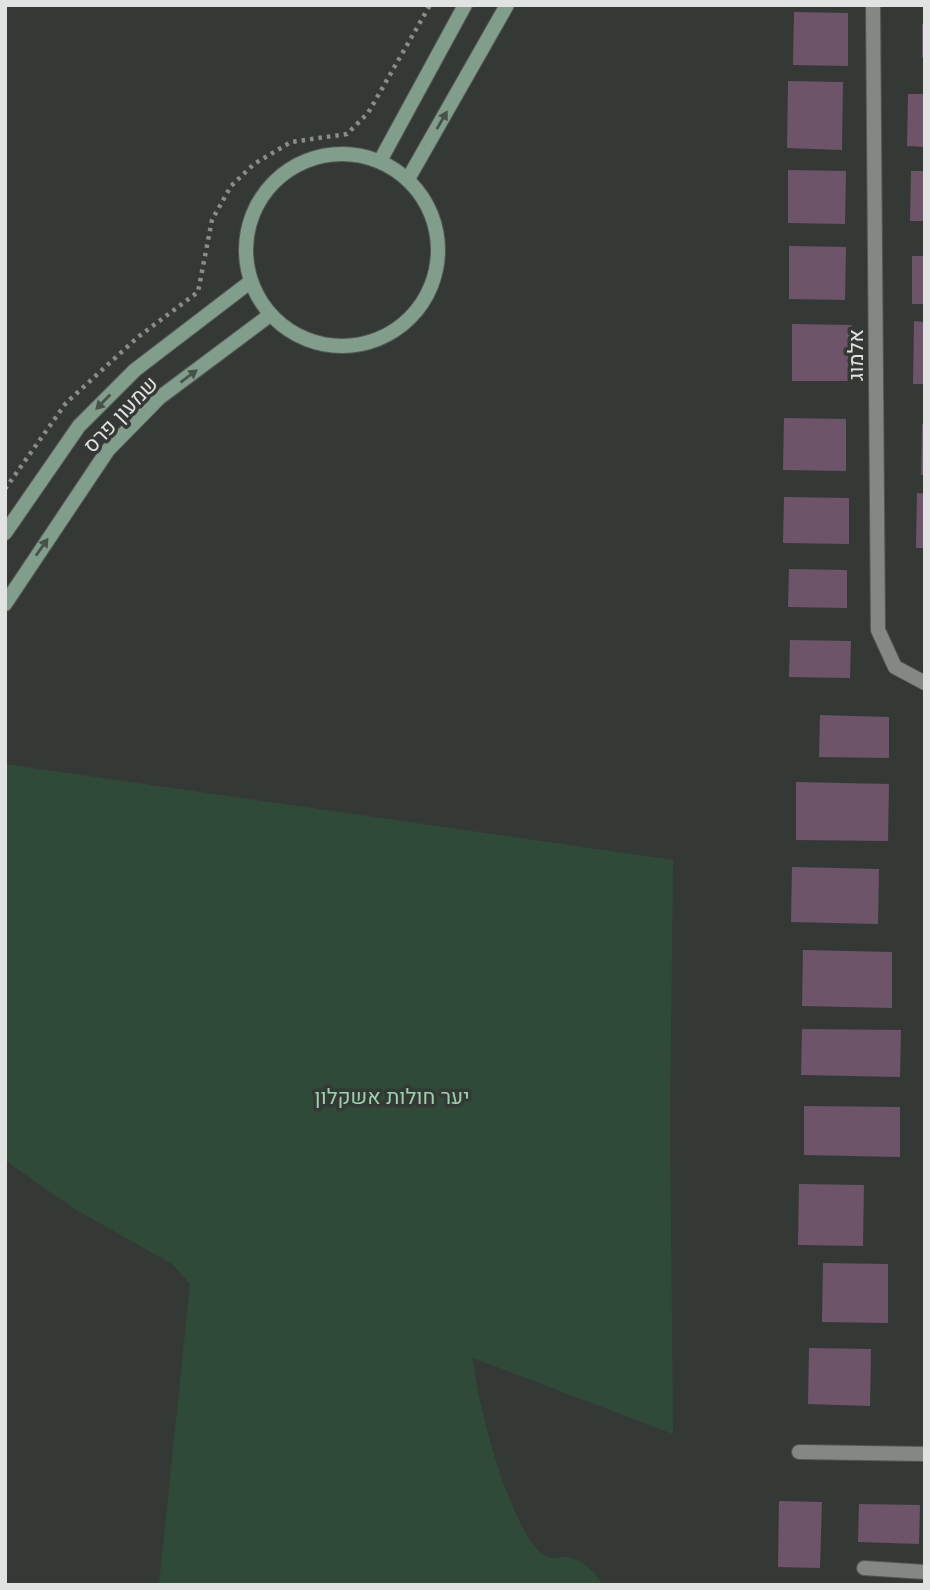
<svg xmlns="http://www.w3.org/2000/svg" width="930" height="1590" font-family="Mulish,Heebo,sans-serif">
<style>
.green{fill:#2f4a38}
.building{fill:#6e5469}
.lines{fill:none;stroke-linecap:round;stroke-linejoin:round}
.street-casing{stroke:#545755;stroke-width:16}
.secondary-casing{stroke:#545755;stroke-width:16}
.path{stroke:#898c8a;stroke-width:4.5;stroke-dasharray:3.5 5;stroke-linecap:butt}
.street{stroke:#848885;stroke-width:14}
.secondary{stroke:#819d8b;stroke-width:14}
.oneway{fill:#48524b}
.labels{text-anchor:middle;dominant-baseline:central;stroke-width:7;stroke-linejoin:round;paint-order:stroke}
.street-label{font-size:21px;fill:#e0e3e1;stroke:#353936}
.park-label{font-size:21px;fill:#9bd2ad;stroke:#353936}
</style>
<rect width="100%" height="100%" fill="#353936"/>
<path class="green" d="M5 764 673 860 670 1125 673 1434 473 1358C475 1395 512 1543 548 1557 553 1559 560 1557 565 1557 582 1559 594 1570 602 1585H159L190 1284 172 1264 73 1208 5 1160Z"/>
<path class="building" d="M794 12 848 13V66L793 65Z
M922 24H925V57H922Z
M788 81 843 82 842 150 787 148Z
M908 94H925V147L907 146Z
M788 170 846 171 845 224 788 223Z
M911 171H925V221H910Z
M789 246 846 247 845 300 789 299Z
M912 256H925V304H912Z
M914 321 925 322V384H913Z
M792 324 852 325 851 381H792Z
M784 418 846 419V471L783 470Z
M922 424H925V475H921Z
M917 493 925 494V548H916Z
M784 497 849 498V544L783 543Z
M789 569 847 570V608L788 607Z
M790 640 851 641 850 678 789 677Z
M820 715 889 717V758L819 757Z
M796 782 889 784 888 841 796 840Z
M792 867 879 869 878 924 791 922Z
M803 950 892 952V1008L802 1006Z
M802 1029 901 1030 900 1077 801 1075Z
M804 1106 900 1107V1157L804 1155Z
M799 1184 864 1185 863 1246 798 1245Z
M823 1263 888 1264V1323L822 1322Z
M809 1348 871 1349 870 1406 808 1404Z
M779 1501 822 1502 820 1568 778 1567Z
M859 1504 920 1505 919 1544 858 1542Z"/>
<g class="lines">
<g class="street-casing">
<path id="street" d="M873 5 878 630 895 667 925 683
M799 1452 925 1454
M864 1568 925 1572"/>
</g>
<g class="secondary-casing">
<path id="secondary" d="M246 250a96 96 0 1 1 192 0a96 96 0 1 1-192 0Z
M380 161 465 5
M408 179 507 5
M5 533 79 426 135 370 250 282
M5 604 108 450 159 398 270 315"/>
</g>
<path class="path" d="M5 489 66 403 138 337 198 292 212 220 231 186 254 164 291 142 347 134 368 113 430 5"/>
<use href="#street" class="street"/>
<use href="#secondary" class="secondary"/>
</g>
<defs><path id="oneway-solid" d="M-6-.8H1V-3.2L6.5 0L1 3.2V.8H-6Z" transform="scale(1.75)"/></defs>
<g class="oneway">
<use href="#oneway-solid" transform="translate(442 120) rotate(-60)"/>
<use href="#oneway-solid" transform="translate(189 376) rotate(-37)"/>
<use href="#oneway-solid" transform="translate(103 402) rotate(134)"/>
<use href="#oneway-solid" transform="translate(42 547) rotate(-55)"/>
</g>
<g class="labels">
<g class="street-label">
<text transform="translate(855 355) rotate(-90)">אלמוג</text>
<text transform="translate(120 414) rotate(-46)">שמעון פרס</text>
</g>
<g class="park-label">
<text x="392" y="1096">יער חולות אשקלון</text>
</g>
</g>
<rect width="930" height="1590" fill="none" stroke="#e0e3e1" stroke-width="14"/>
</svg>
